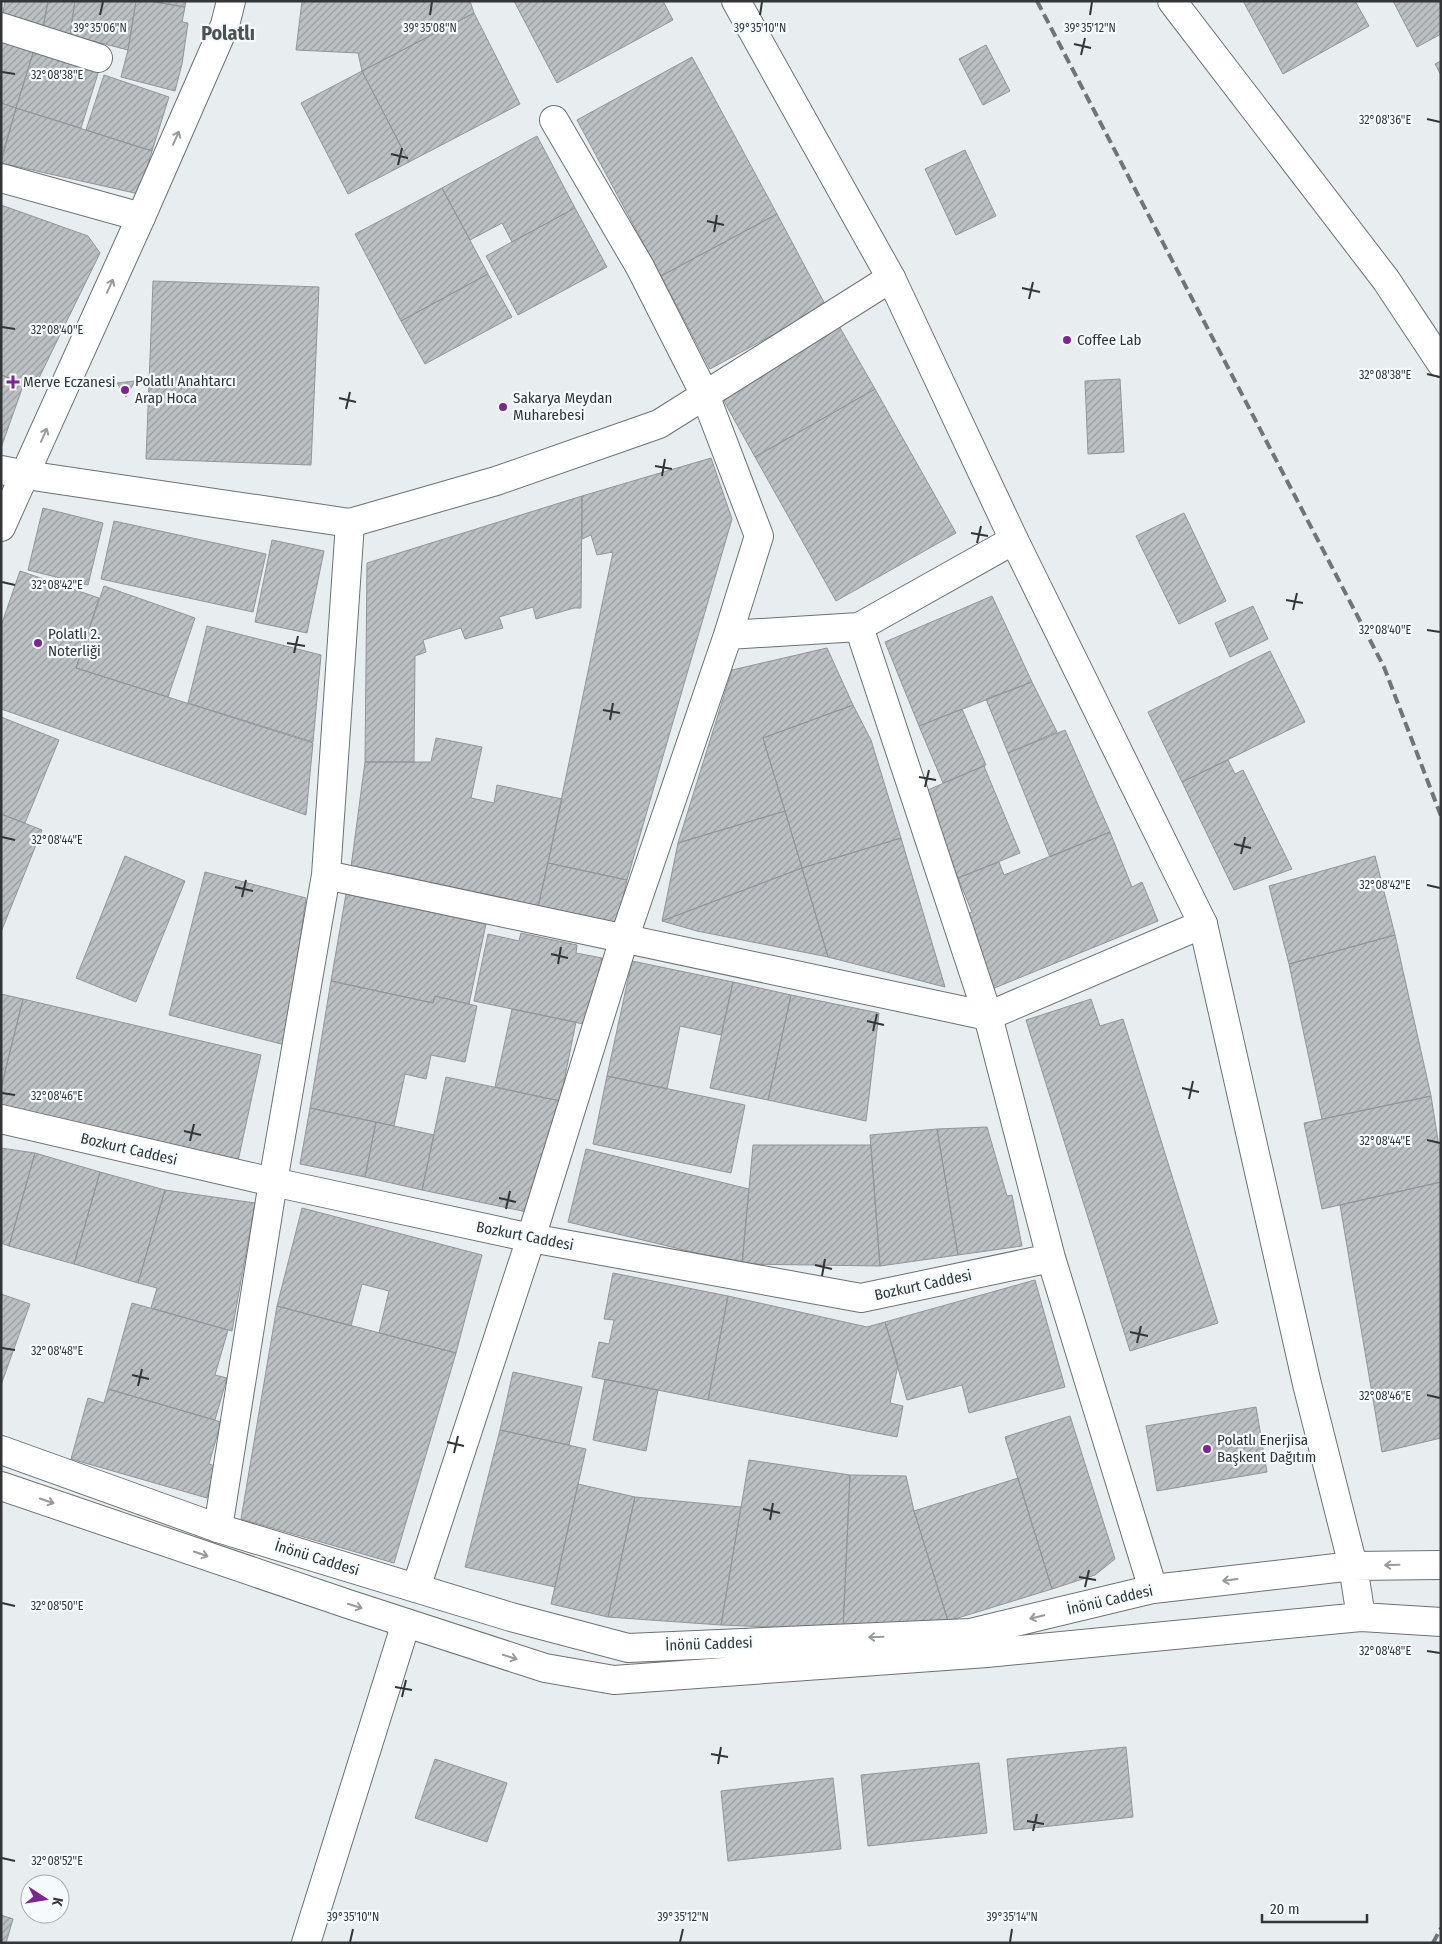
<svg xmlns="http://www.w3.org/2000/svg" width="1442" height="1944" font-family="'Fira Sans Condensed',sans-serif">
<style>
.building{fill:url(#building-hatch);stroke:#92969a}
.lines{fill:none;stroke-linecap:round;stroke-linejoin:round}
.street-casing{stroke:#6d7274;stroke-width:30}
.secondary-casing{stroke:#6d7274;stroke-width:30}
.street{stroke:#fff;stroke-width:28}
.secondary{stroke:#fff;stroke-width:28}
.rail{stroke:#727577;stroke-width:4;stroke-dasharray:10 5;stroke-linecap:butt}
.oneway{stroke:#999a9a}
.ticks{fill:none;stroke:#333536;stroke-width:2}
.poi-dot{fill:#7d2593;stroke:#f5fbfd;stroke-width:2}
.labels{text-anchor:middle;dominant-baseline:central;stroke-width:4.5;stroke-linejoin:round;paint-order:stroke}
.poi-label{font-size:15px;fill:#333536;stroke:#f5fbfd;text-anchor:start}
.street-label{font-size:15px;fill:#333536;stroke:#f5fbfd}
.district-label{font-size:20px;font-weight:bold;fill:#4e5254;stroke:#f5fbfd}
.ticks-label{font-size:12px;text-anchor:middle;fill:#333536;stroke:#f5fbfd;stroke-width:4.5;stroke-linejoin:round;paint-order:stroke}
</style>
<defs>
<pattern id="building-hatch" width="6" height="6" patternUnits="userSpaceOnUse" patternTransform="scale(1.25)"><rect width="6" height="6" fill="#bcc0c3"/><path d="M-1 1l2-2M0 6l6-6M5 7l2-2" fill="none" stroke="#999d9f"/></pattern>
</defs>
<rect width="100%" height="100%" fill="#e8edf0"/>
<path class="building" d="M5 1H48L43 28 2 18Z
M48 1H75L70 35 43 28Z
M75 1H136L128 50 70 35Z
M136 1H149L185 7 182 22 188 23 182 64 175 91 121 77 128 50Z
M149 1H186L185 7Z
M302 1H470L474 13 362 71 358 53 296 50Z
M514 1H663L673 20 557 83Z
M1243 1H1355L1369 26 1283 74Z
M1393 1H1441V34L1417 47Z
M474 13 520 104 409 162 362 71Z
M1 40 34 50 16 108 1 103Z
M986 45 1010 91 983 105 959 59Z
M34 50 99 70 81 128 16 108Z
M692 57 777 214 661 276 577 120Z
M1441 61V75L1435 64Z
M362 71 409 162 348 194 301 103Z
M104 75 169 97 152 151 86 130Z
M1 103 16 108 1 159Z
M16 108 152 151 139 194 1 163Z
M537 136 575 208 512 242 502 223 470 240 442 188Z
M965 150 996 216 956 235 925 169Z
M442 188 488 274 401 321 355 234Z
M1 205 88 236 100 253 35 386 1 375Z
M575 208 607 267 518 315 486 256Z
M777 214 826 306 710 369 661 276Z
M488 274 512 317 425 364 401 321Z
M153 281 319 287 311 465 146 459Z
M839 326 875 389 755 457 720 394Z
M1 375 24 383 1 448Z
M1120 379 1124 452 1088 454 1085 381Z
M135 381 126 397 117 383Z
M875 389 956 533 836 601 755 457Z
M711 458 732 519 627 880 548 863 613 552 597 555 591 535 582 539V496Z
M582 496 581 608H574L536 619 533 607 499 617 503 628 465 639 461 628 423 640 426 652 415 656 414 762H365L367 563Z
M43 508 103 523 88 585 28 570Z
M1184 513 1226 601 1179 624 1136 536Z
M114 521 266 554 253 612 101 579Z
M272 540 324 551 307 633 255 622Z
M20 571 99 598 76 668 313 743 306 815 1 709V626Z
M104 586 195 618 168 697 76 668Z
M992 596 1032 682 919 726 885 642Z
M1253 606 1268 639 1230 657 1215 623Z
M207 626 321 655 313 742 188 703Z
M827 648 853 705 763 738 785 811 678 843 732 670Z
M1270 651 1305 722 1182 782 1148 712Z
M1032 682 1057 732 1008 753 986 699Z
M853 705 871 740 901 838 802 868 763 738Z
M962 709 986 765 943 783 919 726Z
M1 717 59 740 25 823 1 814Z
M1065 730 1110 832 1050 857 1008 753Z
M436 738 482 747 471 798 494 803 497 785 562 799 538 907 351 867 365 762H431Z
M1228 760 1235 774 1243 770 1292 869 1234 890 1182 782Z
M984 766 1020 853 958 878 923 792Z
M785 811 802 868 662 921 678 843Z
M1 814 42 830 1 932Z
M1110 832 1132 887 1142 882 1158 921 992 989 962 916 972 912 958 878 999 862 1004 875Z
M901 838 945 987 828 957 802 868Z
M125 856 185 881 136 1002 76 978Z
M1375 856 1395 935 1289 964 1269 886Z
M548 863 627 880 617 925 538 907Z
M802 868 828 957 697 931 662 921Z
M205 872 306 898 285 1045 169 1015Z
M346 894 486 924 469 1004 435 996 433 1003 331 981Z
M521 933 577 945 576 953 602 958 588 1025 474 1001 488 934 519 941Z
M1395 935 1431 1096 1322 1119 1289 964Z
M632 961 733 982 721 1035 680 1026 667 1089 607 1076Z
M331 981 433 1003 435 996 477 1006 465 1062 431 1055 426 1079 405 1074 394 1126 310 1108Z
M733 982 791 995 768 1100 710 1088Z
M1 994 23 999 1 1088Z
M791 995 879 1013 866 1121 768 1100Z
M23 999 261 1055 238 1161 1 1106V1088Z
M1091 999 1100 1026 1123 1019 1218 1323 1130 1351 1026 1020Z
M512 1009 576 1022 560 1101 495 1087Z
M607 1076 745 1105 731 1173 593 1144Z
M446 1077 560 1101 527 1212 422 1190Z
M1431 1096 1441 1159V1182L1322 1209 1304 1123Z
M310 1108 376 1122 365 1177 300 1164Z
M376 1122 434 1135 422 1190 365 1177Z
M987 1127 1007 1196 1012 1195 1022 1246 958 1255 937 1129Z
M937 1129 958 1255 880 1266 870 1135Z
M753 1145H871L880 1266 742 1264Z
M1 1148 35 1153 9 1246 1 1243Z
M586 1149 749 1189 742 1264 568 1222Z
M35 1153 100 1172 74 1264 9 1246Z
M100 1172 165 1190 138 1283 74 1264Z
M1441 1182V1438L1382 1452 1340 1205Z
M165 1190 255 1203 232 1331 151 1308 157 1288 138 1283Z
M302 1208 482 1255 456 1353 379 1333 389 1291 362 1284 351 1326 277 1306Z
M613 1273 728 1296 708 1400 592 1377 599 1342 609 1344 614 1320 604 1319Z
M1035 1280 1065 1387 969 1413 962 1385 907 1400 885 1322Z
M1 1294 30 1304 1 1385Z
M728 1296 867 1327 885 1322 898 1365 890 1403 903 1406 897 1437 708 1400Z
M132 1303 228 1330 215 1375 227 1378 215 1420 108 1389Z
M277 1306 456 1353 394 1563 241 1519Z
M513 1372 582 1387 569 1445 500 1430Z
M605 1379 658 1390 646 1451 593 1440Z
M108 1389 221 1422 209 1464 215 1466 207 1498 71 1459 88 1398 104 1403Z
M1256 1407 1267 1472 1157 1491 1146 1426Z
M1070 1416 1115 1559 1095 1575 1052 1589 1005 1437Z
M500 1430 586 1449 555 1587 465 1567Z
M749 1460 850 1475 843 1630 721 1625Z
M850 1475 906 1476 914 1511 948 1621 843 1630Z
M1018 1478 1052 1589 948 1621 914 1511Z
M578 1484 635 1497 608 1617 551 1604Z
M635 1497 741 1507 721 1625 608 1617Z
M1126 1747 1133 1817 1014 1830 1007 1759Z
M435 1759 507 1783 487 1842 415 1818Z
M979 1763 987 1833 868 1846 861 1775Z
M833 1778 841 1849 728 1861 721 1791Z
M1 1915 13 1919 6 1943H1Z"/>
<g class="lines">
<g class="street-casing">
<path id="street" d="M1 27 98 58
M1 178 141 217
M26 475 350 523 496 481 659 424 891 278
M859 627 988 1016 1051 1258 1153 1589
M728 635 859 627 1014 540
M326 875 988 1016 1203 924
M1 1119 273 1182 531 1238 861 1298 1051 1258
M218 1528 273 1182 326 875 350 523
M416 1588 531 1238 624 939 728 635 759 536 705 395 640 267 554 120
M306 1943 406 1623"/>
</g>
<g class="secondary-casing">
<path id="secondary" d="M736 1 891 278 1014 540 1203 924 1307 1384 1353 1566 1361 1617
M1172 1 1386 280 1441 363
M1 470 26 475
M1 527 141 217 225 25 231 1
M1 1450 218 1528 511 1617 628 1648 970 1633 1153 1589 1353 1566 1441 1565
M1 1486 348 1604 545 1668 614 1680 987 1653 1361 1617 1441 1622"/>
</g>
<use href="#street" class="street"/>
<use href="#secondary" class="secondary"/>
<path class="rail" d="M1037 1 1384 667 1441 816
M1433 1943 1441 1928"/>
</g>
<defs><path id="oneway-shaft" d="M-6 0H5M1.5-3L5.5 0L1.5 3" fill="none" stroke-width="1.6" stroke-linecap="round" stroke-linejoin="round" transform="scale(1.25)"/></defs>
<g class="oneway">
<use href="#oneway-shaft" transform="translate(176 138) rotate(-66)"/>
<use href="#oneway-shaft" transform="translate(110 286) rotate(-66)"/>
<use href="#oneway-shaft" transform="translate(44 435) rotate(-66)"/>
<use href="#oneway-shaft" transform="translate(47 1501) rotate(19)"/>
<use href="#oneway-shaft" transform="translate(201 1554) rotate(19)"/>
<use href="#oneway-shaft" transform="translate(1392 1565) rotate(179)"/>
<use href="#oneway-shaft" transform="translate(1230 1580) rotate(173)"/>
<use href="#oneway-shaft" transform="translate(355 1606) rotate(18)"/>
<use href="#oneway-shaft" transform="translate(1037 1617) rotate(167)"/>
<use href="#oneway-shaft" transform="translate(876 1637) rotate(178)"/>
<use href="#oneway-shaft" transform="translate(510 1657) rotate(18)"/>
</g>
<path class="ticks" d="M100 15 103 2M430 15 432 2M760 15 762 2M1090 15 1092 2M1074 44 1091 48M1081 55 1085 38M2 72 15 74M1427 119 1440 122M391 154 408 158M398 165 402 148M707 221 724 225M714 232 717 215M1022 288 1040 292M1029 299 1033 282M2 327 15 329M1427 374 1440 377M339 398 356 402M346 409 350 392M655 466 672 469M662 476 665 459M971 533 988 536M977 543 981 526M2 582 15 585M1286 600 1303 603M1293 610 1297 593M1427 630 1440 632M287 643 305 646M294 653 298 636M603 710 620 713M610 720 613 703M919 777 936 780M925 787 929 770M2 837 15 840M1234 844 1251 848M1241 854 1245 837M1427 885 1440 888M235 887 253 891M242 897 246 880M551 954 568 958M558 964 561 947M867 1021 884 1025M873 1031 877 1014M1182 1088 1199 1092M2 1093 15 1095M1189 1099 1193 1081M184 1131 201 1135M1427 1140 1440 1143M190 1141 194 1124M499 1198 516 1202M506 1209 510 1191M815 1265 832 1269M822 1276 825 1259M1130 1332 1148 1336M1137 1343 1141 1326M2 1348 15 1350M132 1375 149 1379M138 1386 142 1369M1427 1395 1440 1398M447 1442 464 1446M454 1453 458 1436M763 1509 780 1513M770 1520 773 1503M1079 1577 1096 1580M1085 1587 1089 1570M2 1603 15 1606M1427 1651 1440 1653M395 1687 412 1690M402 1697 406 1680M711 1754 728 1757M718 1764 721 1747M1027 1821 1044 1824M1033 1831 1037 1814M2 1858 15 1861M350 1942 353 1929M680 1942 683 1929M1010 1942 1012 1929"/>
<g class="poi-dot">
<circle cx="1067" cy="340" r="5"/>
<path d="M10.5 374.5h5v5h5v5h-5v5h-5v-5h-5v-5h5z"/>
<circle cx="125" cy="390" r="5"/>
<circle cx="503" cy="407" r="5"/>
<circle cx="38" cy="643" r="5"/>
<circle cx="1207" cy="1449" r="5"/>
</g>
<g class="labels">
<g class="poi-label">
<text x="1077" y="340">Coffee Lab</text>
<text x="135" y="381">Polatlı Anahtarcı<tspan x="135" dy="17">Arap Hoca</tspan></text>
<text x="23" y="382">Merve Eczanesi</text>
<text x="513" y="398">Sakarya Meydan<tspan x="513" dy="17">Muharebesi</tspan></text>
<text x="48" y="634">Polatlı 2.<tspan x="48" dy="17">Noterliği</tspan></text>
<text x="1217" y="1440">Polatlı Enerjisa<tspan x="1217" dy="17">Başkent Dağıtım</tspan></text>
</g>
<g class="street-label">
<text transform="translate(129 1149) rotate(13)">Bozkurt Caddesi</text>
<text transform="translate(525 1236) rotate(11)">Bozkurt Caddesi</text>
<text transform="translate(923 1285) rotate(-12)">Bozkurt Caddesi</text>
<text transform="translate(317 1558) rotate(17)">İnönü Caddesi</text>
<text transform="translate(1110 1600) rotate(-13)">İnönü Caddesi</text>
<text transform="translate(709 1644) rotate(-2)">İnönü Caddesi</text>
</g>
<g class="district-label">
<text x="228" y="33">Polatlı</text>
</g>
</g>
<g class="ticks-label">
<text x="100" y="32">39°35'06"N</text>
<text x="430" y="32">39°35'08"N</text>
<text x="760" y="32">39°35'10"N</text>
<text x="1090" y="32">39°35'12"N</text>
<text x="57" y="79">32°08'38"E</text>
<text x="1385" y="124">32°08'36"E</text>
<text x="57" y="334">32°08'40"E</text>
<text x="1385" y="379">32°08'38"E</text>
<text x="57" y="589">32°08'42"E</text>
<text x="1385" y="634">32°08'40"E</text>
<text x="57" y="844">32°08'44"E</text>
<text x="1385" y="889">32°08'42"E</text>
<text x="57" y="1100">32°08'46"E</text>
<text x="1385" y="1145">32°08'44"E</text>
<text x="57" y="1355">32°08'48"E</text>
<text x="1385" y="1400">32°08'46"E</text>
<text x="57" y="1610">32°08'50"E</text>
<text x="1385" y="1655">32°08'48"E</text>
<text x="57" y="1865">32°08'52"E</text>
<text x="353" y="1921">39°35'10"N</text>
<text x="683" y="1921">39°35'12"N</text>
<text x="1012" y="1921">39°35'14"N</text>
</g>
<rect width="1442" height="1944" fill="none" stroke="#333536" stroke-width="5"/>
<g transform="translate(45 1899) rotate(102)"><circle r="24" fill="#f5fbfd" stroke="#a7acad"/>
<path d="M0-4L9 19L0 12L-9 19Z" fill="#7d2593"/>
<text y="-8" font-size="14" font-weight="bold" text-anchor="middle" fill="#333536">K</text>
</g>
<path d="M1262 1914v8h105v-8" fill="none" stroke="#333536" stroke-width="2.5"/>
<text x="1270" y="1914" font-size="15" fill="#333536" stroke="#f5fbfd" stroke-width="4" paint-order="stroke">20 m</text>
</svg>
